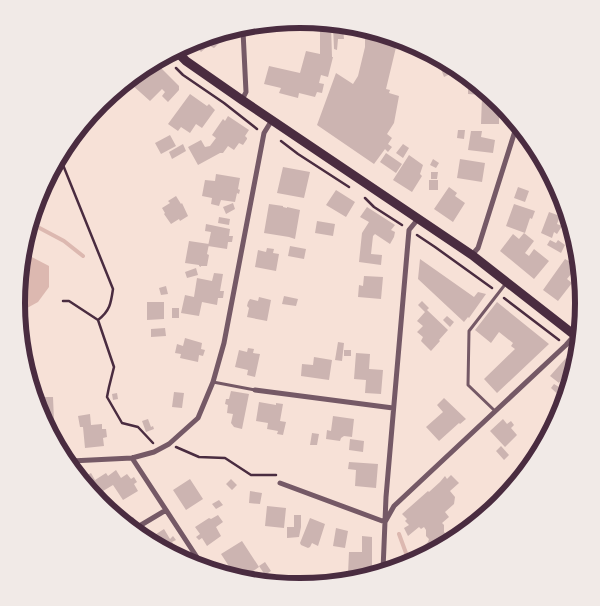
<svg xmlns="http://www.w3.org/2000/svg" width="600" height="606" font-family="'Sofia Sans Condensed',sans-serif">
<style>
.water{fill:#dcb8b0}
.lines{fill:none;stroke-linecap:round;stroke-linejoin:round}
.stream{stroke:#dcb8b0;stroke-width:4}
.building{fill:#ccb4b1}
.path{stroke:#4a2c40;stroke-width:2.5}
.service{stroke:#755966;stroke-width:3}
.minor{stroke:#755966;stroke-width:5}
.secondary{stroke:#4a2c40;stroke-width:9}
.rim{fill:none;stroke:#4a2c40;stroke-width:6}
</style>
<rect width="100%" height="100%" fill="#f7e1d7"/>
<path class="water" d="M26 254 49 266V287L38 302 18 313 16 303Z"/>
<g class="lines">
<path class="stream" d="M32 224 64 241 83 256
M399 534 410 564"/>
</g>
<path class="building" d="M320 25H331L332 57H333L328 77 321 75 319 83 324 84 322 93 317 92 315 97 299 93 298 98 279 93 281 88 264 84 269 66 300 73 306 51 320 54Z
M333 26 343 28 344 39H338L337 50 334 49Z
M365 32 398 39 386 89 390 90 389 93 399 96 394 123 387 134 392 138 388 144 392 147 388 152 385 149 374 164 317 125 336 73 353 84 358 76 365 47Z
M215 36 219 41V43L214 48 212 47 209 45 201 52 191 41Z
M157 64 179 86V90L168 102 162 96 165 92 162 89 150 101 131 84 139 76Z
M447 66 451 69 452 73 444 77 441 69Z
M468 84H473L482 90V95L468 94Z
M190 94 207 106 209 104 215 110 202 128 196 124 190 133 181 127 178 131 168 124Z
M492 96 493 97V105H499V110H503V116H499V124H481L482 97Z
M228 116 249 130 245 136 247 138V139L243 145 239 143 234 150 228 146 223 153H220L198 165 188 147 201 140 205 147 210 146 216 138 212 135 223 119 225 121Z
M458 130H465L464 139 457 138Z
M471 131H482L481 137 495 140 493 153 468 150Z
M170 135 176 146 161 154 155 143Z
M183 144 186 151 172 159 169 152Z
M403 144 409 148 403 158 396 153Z
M386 153 402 164 396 173 380 162Z
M409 155 423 165 420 174 422 176 412 192 393 180Z
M433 159 439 163 436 168 430 165Z
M460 159 485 163 482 182 457 178Z
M283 167 310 172 304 198 277 193Z
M431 172H438L437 179H431Z
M216 174 240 178 238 189 240 190 239 194 237 193 235 202 221 200 219 206 211 204 212 198 202 196 205 180 215 181Z
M429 180H438V190H429Z
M449 187 457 193 455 196 465 203 453 222 434 209Z
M518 187 529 191 525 202 514 198Z
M336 190 355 202 346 217 326 205Z
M176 196 181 204 182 203 188 216 180 221 179 219 171 224 164 214 165 213 162 208 170 203 168 201Z
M233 203 235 209 226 214 223 207Z
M269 204 283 206V207L287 208V207L300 210 295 239 289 237 264 233Z
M514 204 535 211 532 219 530 218 525 233 506 226Z
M367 207 395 225 391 230 395 232 394 237 390 244 375 234 373 236 371 254 382 255 381 265 359 262 362 233 369 222 360 217Z
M549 212 560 216 557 224 562 226 557 234 554 232 552 238 541 233Z
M219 217 230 219 229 225 218 223Z
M317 221 335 224 333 236 315 233Z
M206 224 230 229 229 236H233L232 242H228L227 249 208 246 211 232 205 231Z
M524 233 534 241 525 253 529 256 534 249 549 261 534 279 500 251 513 234 519 239Z
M550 240 556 243 558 240 565 245 561 253 547 245Z
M189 241 209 244 207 254 209 255 207 266H201V267L199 266V265L185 263Z
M290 246 306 249 304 259 288 256Z
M267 248 274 249 273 253 279 254 276 271 255 267 258 250 266 252Z
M420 259 474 297 478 292 486 294 469 318 468 317 464 322 418 279Z
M565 259 576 265 579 278 571 274 567 279 572 283 558 301 543 290Z
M196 268 198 275 187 278 185 272Z
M214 273 223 274 220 291H224L223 298H218L217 305 202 302 199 316 181 313 185 295 194 297 197 278 212 281Z
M364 276 383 277 381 299 358 297 359 285 363 286Z
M166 286 168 294 161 295 159 288Z
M284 296 298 299 296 306 282 304Z
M259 297 271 300 267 321 247 317 249 308 247 306 248 302 250 299 258 301Z
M422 301 429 308 427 310 448 330 439 340 440 341 431 351 421 341 423 337 417 332 423 326 417 321 425 312 418 305Z
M147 302H164V319L147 320Z
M497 302 549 344 497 393 484 379 515 349 511 346 513 343 499 332 491 343 475 330Z
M172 308H179V318H172Z
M447 316 454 322 450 327 443 320Z
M165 328 166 336 151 337V329Z
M185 338 202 343 201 349 205 350 203 356 199 355 198 362 180 358 181 354 175 353 177 344 183 346Z
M338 342 344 343 342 361 335 360Z
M248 348 254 349 253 353 260 354 255 377 247 375 248 370 235 367 239 350 247 352Z
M344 350H351V356H344Z
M356 353 370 354 369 369 383 370 381 394 365 393 366 380 354 379Z
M314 357 332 360 329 380 301 376 302 364 313 365Z
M566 358 572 363 564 400 551 388 554 384 559 387 565 380 562 378 559 383 550 376Z
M231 391 249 394 242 429 234 427 231 423 233 414 227 413 228 405 225 404 226 399H229Z
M174 392 184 393 182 408 172 407Z
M117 393 118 399 113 400 112 394Z
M35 397H53L54 421 45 422 38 411Z
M444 398 466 419 460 424 459 423 439 441 426 427 443 412 437 405Z
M259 402 276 405V403L283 404 280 421 286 422 283 435 277 434 278 431 267 429 268 423 256 421Z
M90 414 91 425 102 424V429H106L107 437 103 438 104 446 85 448 83 427H80L78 416Z
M333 416 354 419 352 437 344 436 341 438 340 441 326 439 327 430 331 431Z
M148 419 151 427 153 426 154 429 146 432 142 421Z
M503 419 507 424 511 421 514 425 511 428 517 435 505 447 490 431Z
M312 433 319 434 317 445H310Z
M350 439 364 441 363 452 349 450Z
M501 446 509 455 504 460 496 451Z
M349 462 378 464 376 488 355 486 356 470 348 469Z
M116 470 121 478 127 474 131 479 134 477 137 482 134 484 138 491 123 500 113 485 103 491 104 493 96 499 82 478 91 473 95 480 106 473 108 476Z
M451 475 459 483 450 491 455 497 454 504 445 512 449 517 442 523 444 525V532L449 538 425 554 423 551 424 546 428 542 429 539 426 536V530L424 527 421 529 419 527 408 536 404 528 409 525 405 521 407 519 402 514 428 491 429 492 440 482 445 476 447 479Z
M190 479 203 499 186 510 173 490Z
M231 479 237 485 232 490 226 484Z
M250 491 262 493 260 504 249 503Z
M219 500 223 505 216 509 212 504Z
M267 506 286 508 284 528 265 526Z
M218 515 223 522 216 527 221 536 207 546 202 538 199 540 196 537 200 534 195 527 209 518 211 519Z
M294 515H301V527L299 537 287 538V527H294Z
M133 517 136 521 131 525 126 522Z
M310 518 325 524 318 546 312 543 310 547 308 548 301 545 300 543Z
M336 528 348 531 345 548 333 546Z
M164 529 170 539 173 536 176 540 172 542 178 551 174 554 150 538Z
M362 536 372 537V572L361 575 348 574 349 552H362Z
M242 541 259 567 246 576 234 574 221 554Z
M265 562 271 571 265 575 259 566Z
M313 578 330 579V581L313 584Z"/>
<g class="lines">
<path class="path" d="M176 68 183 75 224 103 257 129
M281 141 298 154 349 187
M61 160 113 289C111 303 110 311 98 320
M365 198 374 207 402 225
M417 235 435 247 492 288
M504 298 559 340
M63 301H69L98 320 114 367 109 387 107 397 122 423 138 427 153 443
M176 447 199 457 225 458 251 475H276"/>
<path class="service" d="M213 382 255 390
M495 411 468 385 469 331 507 282"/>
<path class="minor" d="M242 100 246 92 243 31
M472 255 478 248 515 131V123
M255 390 393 408
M132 458 204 568
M71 461 132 458 154 452 169 444 198 418 213 382 224 343 264 133 272 120
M280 483 385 522 394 506 566 345 575 335
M136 528 166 510
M383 570 386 497 409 230 418 219"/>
<path class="secondary" d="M176 51 186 61 242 100 472 255 577 337"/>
</g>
<path d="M0 0H600V606H0ZM25 303a275 275 0 1 1 550 0a275 275 0 1 1-550 0Z" fill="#f1eae7" fill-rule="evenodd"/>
<path class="rim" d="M25 303a275 275 0 1 1 550 0a275 275 0 1 1-550 0Z"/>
</svg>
